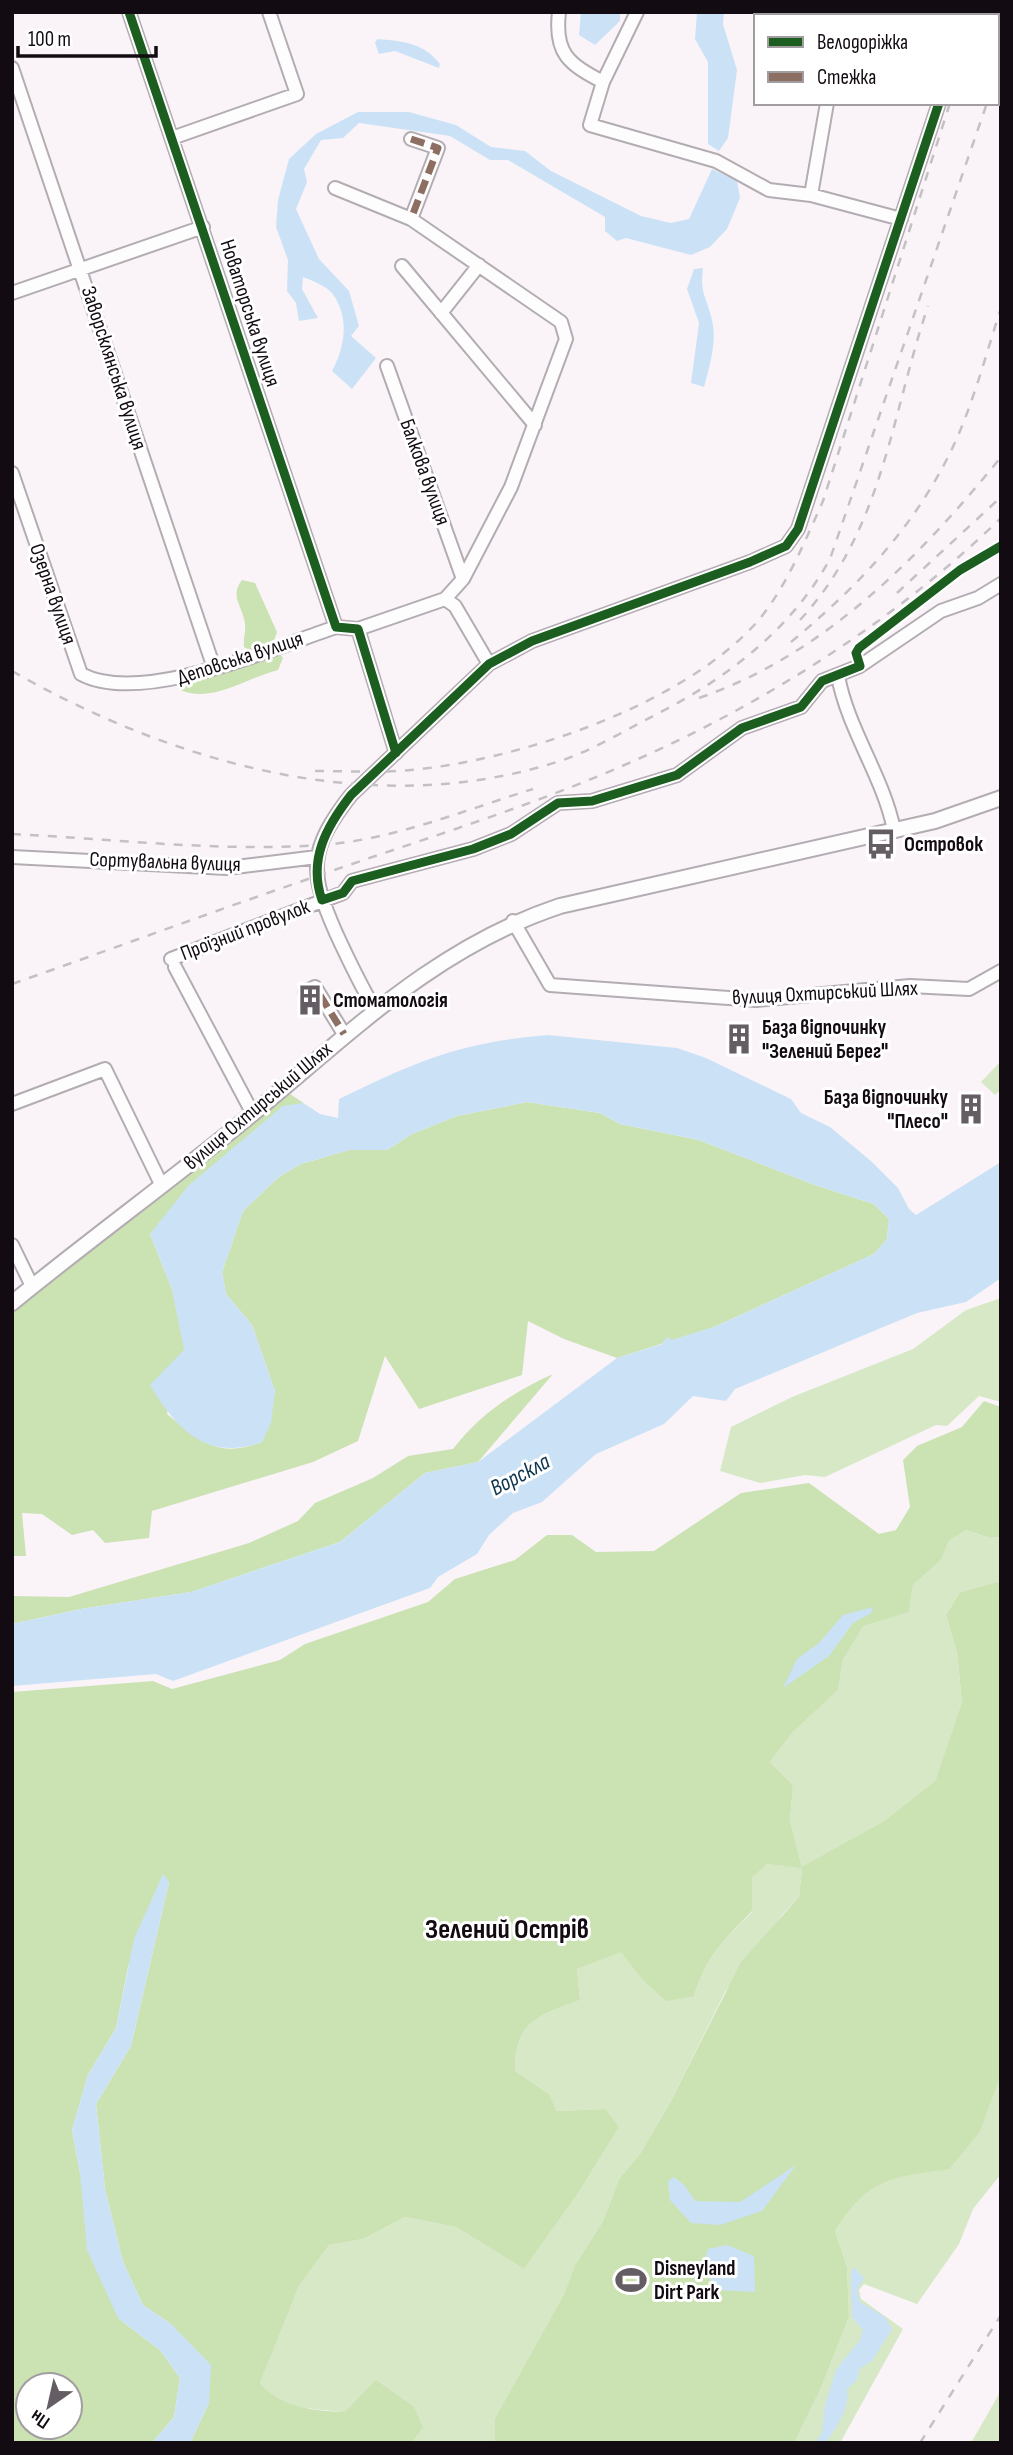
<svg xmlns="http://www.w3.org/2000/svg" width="1013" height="2455" font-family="'Sofia Sans Condensed',sans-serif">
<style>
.green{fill:#d6e8c5}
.forest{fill:#cbe2b3;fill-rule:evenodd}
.water{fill:#cbe2f6}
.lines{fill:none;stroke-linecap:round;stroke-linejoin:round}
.minor-casing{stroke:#b3acb2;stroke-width:16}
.major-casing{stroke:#b3acb2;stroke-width:18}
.minor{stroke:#fefdfe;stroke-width:12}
.major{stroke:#fefdfe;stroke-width:14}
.rail{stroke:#c3c1c3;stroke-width:2.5;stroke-dasharray:9 9;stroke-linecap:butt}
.quiet{stroke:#8d6e63;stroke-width:7;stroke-dasharray:14 7;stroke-linecap:butt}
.cycleway-casing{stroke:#fff;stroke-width:13}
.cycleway{stroke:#1b5e20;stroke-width:9}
.labels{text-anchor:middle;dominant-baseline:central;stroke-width:6;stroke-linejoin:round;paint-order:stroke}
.street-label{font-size:21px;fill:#130b12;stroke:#fff}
.poi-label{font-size:21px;font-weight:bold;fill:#130b12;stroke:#fff;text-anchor:start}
.water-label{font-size:23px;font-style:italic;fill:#0a344d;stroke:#fff}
.district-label{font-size:28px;font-weight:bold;fill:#130b12;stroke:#fff}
</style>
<rect width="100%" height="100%" fill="#faf4f9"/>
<path class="green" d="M1001 1061V1089L995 1095 981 1082Z
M1001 1298V1402L979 1396 947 1426 936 1425 825 1477 805 1475 760 1483 720 1471 731 1427 792 1397 913 1349 966 1310Z
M966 1530 988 1538 1001 1537V1581L960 1592 946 1615 957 1652 962 1702 935 1781 884 1821 802 1868 799 1897 782 1915 725 1992 671 2101 640 2154 619 2179 603 2221 575 2265 564 2294 495 2418V2443H412L423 2428C398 2423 373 2417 348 2413 314 2407 284 2413 260 2383L299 2286 329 2245 363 2239 405 2217 456 2227 524 2269 577 2195 619 2127 606 2109 557 2111 549 2094 515 2071C514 2021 540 2015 580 2000L577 1969 622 1951 642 1979 694 1996C706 1957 724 1940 752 1912V1878L767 1864 802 1867 790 1821 793 1785 770 1762 792 1733 838 1690 843 1660 863 1625 909 1612 913 1585 941 1560 949 1541Z
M1001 2075V2174L973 2209 959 2244 917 2304 864 2284 859 2290 861 2299 903 2329 840 2443H794L821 2388 849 2317 847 2267 835 2231C869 2178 891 2177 951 2168L980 2132Z
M1001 2392V2443H971L999 2394Z"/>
<path class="forest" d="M242 580 255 583 277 632 273 643 251 651 244 647C243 639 246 632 245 624 243 606 229 597 242 580Z
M279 653 283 658 278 670C246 678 210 705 178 689L179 681Z
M290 1094 320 1114 303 1103 150 1234 172 1289 185 1350 167 1414C201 1441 217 1459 262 1442L275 1391 252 1325 226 1294 222 1272 243 1211 280 1176 301 1164 349 1150H387L412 1134 457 1116 527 1102 600 1113 620 1124 699 1140 815 1185 874 1204 889 1219 887 1239 874 1254 714 1327 617 1358 564 1339 528 1321 522 1375 419 1409 385 1356 358 1441 313 1462 152 1511 149 1538 105 1543 93 1530 72 1535 42 1514 22 1513 26 1556H12V1313Z
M553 1374 478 1462 425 1473 340 1542 191 1592 81 1609 12 1624V1596L69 1597 249 1543 298 1521 315 1503 373 1478 408 1456 453 1449C480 1414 513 1392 553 1374Z
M984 1401 1001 1407V1537L989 1538 966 1530 949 1541 941 1560 913 1585 909 1612 863 1626 843 1660 838 1690 792 1733 770 1762 793 1785 790 1821 802 1867 884 1821 935 1781 962 1702 957 1652 946 1615 960 1592 1001 1581V2075L980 2132 950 2169C891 2177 869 2178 835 2231L847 2267 849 2317 821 2388 794 2443H495V2418L564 2294 575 2265 603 2221 619 2179 640 2154 671 2101 741 1962 799 1897 802 1868 767 1864 752 1878V1911C724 1940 706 1957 694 1996L666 2001 642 1979 621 1952 577 1969 580 2000C540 2015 514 2021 515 2071L549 2094 557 2111 606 2109 619 2127 577 2195 524 2269 456 2227 405 2217 363 2239 329 2245 299 2286 260 2383C281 2408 314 2411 345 2412L376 2380 414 2407 423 2428 412 2443H190L209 2403 171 2324 143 2305 123 2262 105 2189 96 2104 131 2046 169 1882 163 1875 128 1967 116 2028 88 2075 72 2130 80 2173 118 2318 160 2350 180 2378 174 2417 152 2443H12V1692L153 1681 172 1689 280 1660 305 1644 428 1602 455 1579 515 1560 547 1535H572L596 1552 654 1551 741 1493 809 1483 879 1534 896 1530 910 1507 903 1460 917 1446 962 1427ZM28 2385H70V2427H28Z"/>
<path class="water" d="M581 12H620V21L595 45 579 35Z
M697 12H724L723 24 737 70 728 138 719 151 708 144V62L695 39Z
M377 39C403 41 424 43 440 64L439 68 395 51 379 54 375 43Z
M358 112H409L456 125 491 147 525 151 551 171 641 216 671 223 689 219 712 169 737 181 740 198 727 229 710 247 691 255 626 238 617 241 605 231V217L508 160H490L450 136 359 123 343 138 321 140 304 169 307 182 296 209 319 259 349 291 359 326 351 336 376 358 352 389 332 371C345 347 350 317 332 293 326 286 311 280 303 277L302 289 318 318 299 321 296 303 287 291 288 260 276 227 278 200 289 159 316 134Z
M703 268C700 293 705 293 711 316 718 340 710 364 704 387L691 383 699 323 687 289 694 269Z
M548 1035 677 1048 706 1058 791 1099 801 1113 830 1127 871 1161 898 1188 909 1209 916 1215 1001 1162V1278L966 1302 917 1313 735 1389 726 1401 693 1396 664 1424 596 1454 542 1502 513 1513 489 1535 477 1554 438 1577 430 1588 173 1681 156 1674 12 1686V1624L81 1609 191 1592 340 1542 425 1473 478 1462 617 1358 662 1344 667 1337 672 1340 714 1327 874 1254 887 1239 889 1219 874 1204 815 1185 699 1140 620 1124 600 1113 527 1102 457 1116 412 1134 387 1150H349L301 1164 280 1176 243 1211 222 1272 226 1294 252 1325 275 1391 271 1423 262 1442C207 1462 176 1429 150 1385L184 1350 172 1289 150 1234 189 1185 283 1106 303 1103 320 1114 338 1118 339 1099C417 1061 460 1042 548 1035Z
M874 1607 870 1614 853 1623 829 1656 783 1688 797 1659 819 1643 843 1615Z
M163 1874 169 1882 131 2046 96 2104 105 2189 123 2262 143 2305 171 2324 211 2365 209 2403 190 2443H152L174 2417 180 2378 160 2350 118 2318 87 2250 80 2173 72 2130 88 2075 116 2028 134 1939Z
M796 2165 762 2211 720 2225 691 2223 670 2200 668 2181 674 2177 685 2186 695 2201 740 2202Z
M727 2245 754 2256 755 2292 718 2290 702 2268 708 2249Z
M854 2267 864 2278 857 2290 860 2302 885 2317 892 2329 872 2361 860 2368 857 2380 847 2389C850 2411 837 2425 826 2443H815L822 2433 825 2405 836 2370 860 2340 863 2330 852 2317 851 2274Z"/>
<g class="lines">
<g class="minor-casing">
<path id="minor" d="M129 12 336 627
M559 12C554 54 569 64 603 82
M637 12 603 82 590 125 716 161 769 190 811 195 901 219
M843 16V12
M968 16 969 12
M12 68 214 668
M172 138 297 94 269 12
M411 139 438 148 411 219
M811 195 827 103
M402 266 535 425
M12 293 203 227
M441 313 479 265
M387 366 463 579
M12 473 81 674C141 706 273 648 336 627L358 629 445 599 463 579 511 487 566 339 561 322 411 219 335 188
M445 599 455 606 489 664
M358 629 396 753
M838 676C848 730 883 776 894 830
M12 857 227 868 317 857
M513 921 550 985 756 1000 910 986 969 989 1001 971
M171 959 343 893 352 881 473 849 511 834 558 803 592 801 677 775 742 728 801 707 822 681 860 666 941 611 978 598 1001 584
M175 967 253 1114
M305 992 315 987 344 1034
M375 1010C360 984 348 959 336 933 309 872 308 850 351 795L489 664 532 641 750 562 786 546 798 529 939 103
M12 1104 105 1069 162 1186
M12 1245 32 1286"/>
</g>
<g class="major-casing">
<path id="major" d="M12 1303C89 1240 169 1182 246 1119 347 1037 433 948 560 906L935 821 1001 798"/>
</g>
<use href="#minor" class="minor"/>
<use href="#major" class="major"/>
<path class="rail" d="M979 16 980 12
M997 74 1001 64
M997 100 1001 89
M897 593 1001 497
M800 620C883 530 891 416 928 306
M791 642C856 588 911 531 949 455 972 409 985 357 1001 308
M12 671C175 764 375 821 560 761 593 750 624 731 655 715 726 679 791 630 830 559L987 103
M699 698C824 655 920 557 1001 457
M315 771C347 771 379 773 411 770 520 760 683 705 757 622 786 588 805 541 823 501L950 103
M12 834C114 839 219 852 321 845 393 840 465 810 533 789
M12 984C115 948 217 910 320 875 426 838 536 805 638 759 769 701 898 618 1001 518
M920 2443 1001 2315"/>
<path class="quiet" d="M411 139 438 148 411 219
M305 992 315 987 344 1034"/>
<g class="cycleway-casing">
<path id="cycleway" d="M129 12 336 627 358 629 396 753
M939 103 798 529 786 546 750 562 532 641 489 664 351 795C326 827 308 860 322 900L343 893 352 881 473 849 511 834 558 803 592 801 677 775 742 728 801 707 822 681 860 666 856 653 859 648 960 570 1001 546"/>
</g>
<use href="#cycleway" class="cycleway"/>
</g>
<defs>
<g id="bus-bare" transform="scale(2.415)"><path d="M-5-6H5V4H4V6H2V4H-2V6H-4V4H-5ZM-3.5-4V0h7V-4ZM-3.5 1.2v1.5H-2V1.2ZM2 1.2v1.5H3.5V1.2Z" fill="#645d63" stroke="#fff" stroke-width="2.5" paint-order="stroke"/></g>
<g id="building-bare" transform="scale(2.415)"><path d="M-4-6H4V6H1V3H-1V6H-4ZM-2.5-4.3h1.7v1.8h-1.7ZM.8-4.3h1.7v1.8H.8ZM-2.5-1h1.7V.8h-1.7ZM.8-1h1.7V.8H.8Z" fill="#645d63" stroke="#fff" stroke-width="2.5" paint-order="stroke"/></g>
<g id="stadium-bare" transform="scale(2.415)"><path d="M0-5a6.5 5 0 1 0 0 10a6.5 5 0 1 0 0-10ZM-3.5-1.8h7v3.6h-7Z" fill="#645d63" stroke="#fff" stroke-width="2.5" paint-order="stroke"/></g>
</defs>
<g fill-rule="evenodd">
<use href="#bus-bare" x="881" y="844"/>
<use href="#building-bare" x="310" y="1000"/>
<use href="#building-bare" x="739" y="1039"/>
<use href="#building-bare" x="971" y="1109"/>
<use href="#stadium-bare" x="631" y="2280"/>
</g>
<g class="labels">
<g class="street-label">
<text transform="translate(250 313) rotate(72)">Новаторська вулиця</text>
<text transform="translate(114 368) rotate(72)">Заворсклянська вулиця</text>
<text transform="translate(425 472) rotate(70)">Балкова вулиця</text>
<text transform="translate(53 594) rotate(71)">Озерна вулиця</text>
<text transform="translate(240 658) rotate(-18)">Деповська вулиця</text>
<text transform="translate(165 862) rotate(2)">Сортувальна вулиця</text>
<text transform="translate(245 930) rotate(-21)">Проїзний провулок</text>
<text transform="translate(825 993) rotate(-3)">вулиця Охтирський Шлях</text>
<text transform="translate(258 1106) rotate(-40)">вулиця Охтирський Шлях</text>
</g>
<g class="poi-label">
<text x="904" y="844">Островок</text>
<text x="333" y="1000">Стоматологія</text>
<text x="762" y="1027">База відпочинку<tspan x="762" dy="24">"Зелений Берег"</tspan></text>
<text x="948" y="1097" text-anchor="end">База відпочинку<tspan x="948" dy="24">"Плесо"</tspan></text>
<text x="654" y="2268">Disneyland<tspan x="654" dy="24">Dirt Park</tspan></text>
</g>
<g class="water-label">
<text transform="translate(520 1475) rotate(-28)">Ворскла</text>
</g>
<g class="district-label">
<text x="507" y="1929">Зелений Острів</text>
</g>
</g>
<rect width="1013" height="2455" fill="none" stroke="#130b12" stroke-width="28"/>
<rect x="754" y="14" width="245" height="91" fill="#ffffff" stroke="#a19da0" stroke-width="2"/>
<rect x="768" y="37" width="35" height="10" fill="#1b5e20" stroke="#a19da0" stroke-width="2"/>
<text x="817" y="49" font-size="21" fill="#130b12">Велодоріжка</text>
<rect x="768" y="72" width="35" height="10" fill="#8d6e63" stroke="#a19da0" stroke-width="2"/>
<text x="817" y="84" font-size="21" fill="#130b12">Стежка</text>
<g transform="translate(49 2406) rotate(214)"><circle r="33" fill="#ffffff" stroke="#a19da0" stroke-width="2"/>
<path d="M0-5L12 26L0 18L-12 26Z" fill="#645d63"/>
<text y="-10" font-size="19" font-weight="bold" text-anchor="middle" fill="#130b12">Пн</text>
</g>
<path d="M18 46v10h138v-10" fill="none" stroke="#130b12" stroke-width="3.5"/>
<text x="28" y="46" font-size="21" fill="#130b12" stroke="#ffffff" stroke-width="5" paint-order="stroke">100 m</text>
</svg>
